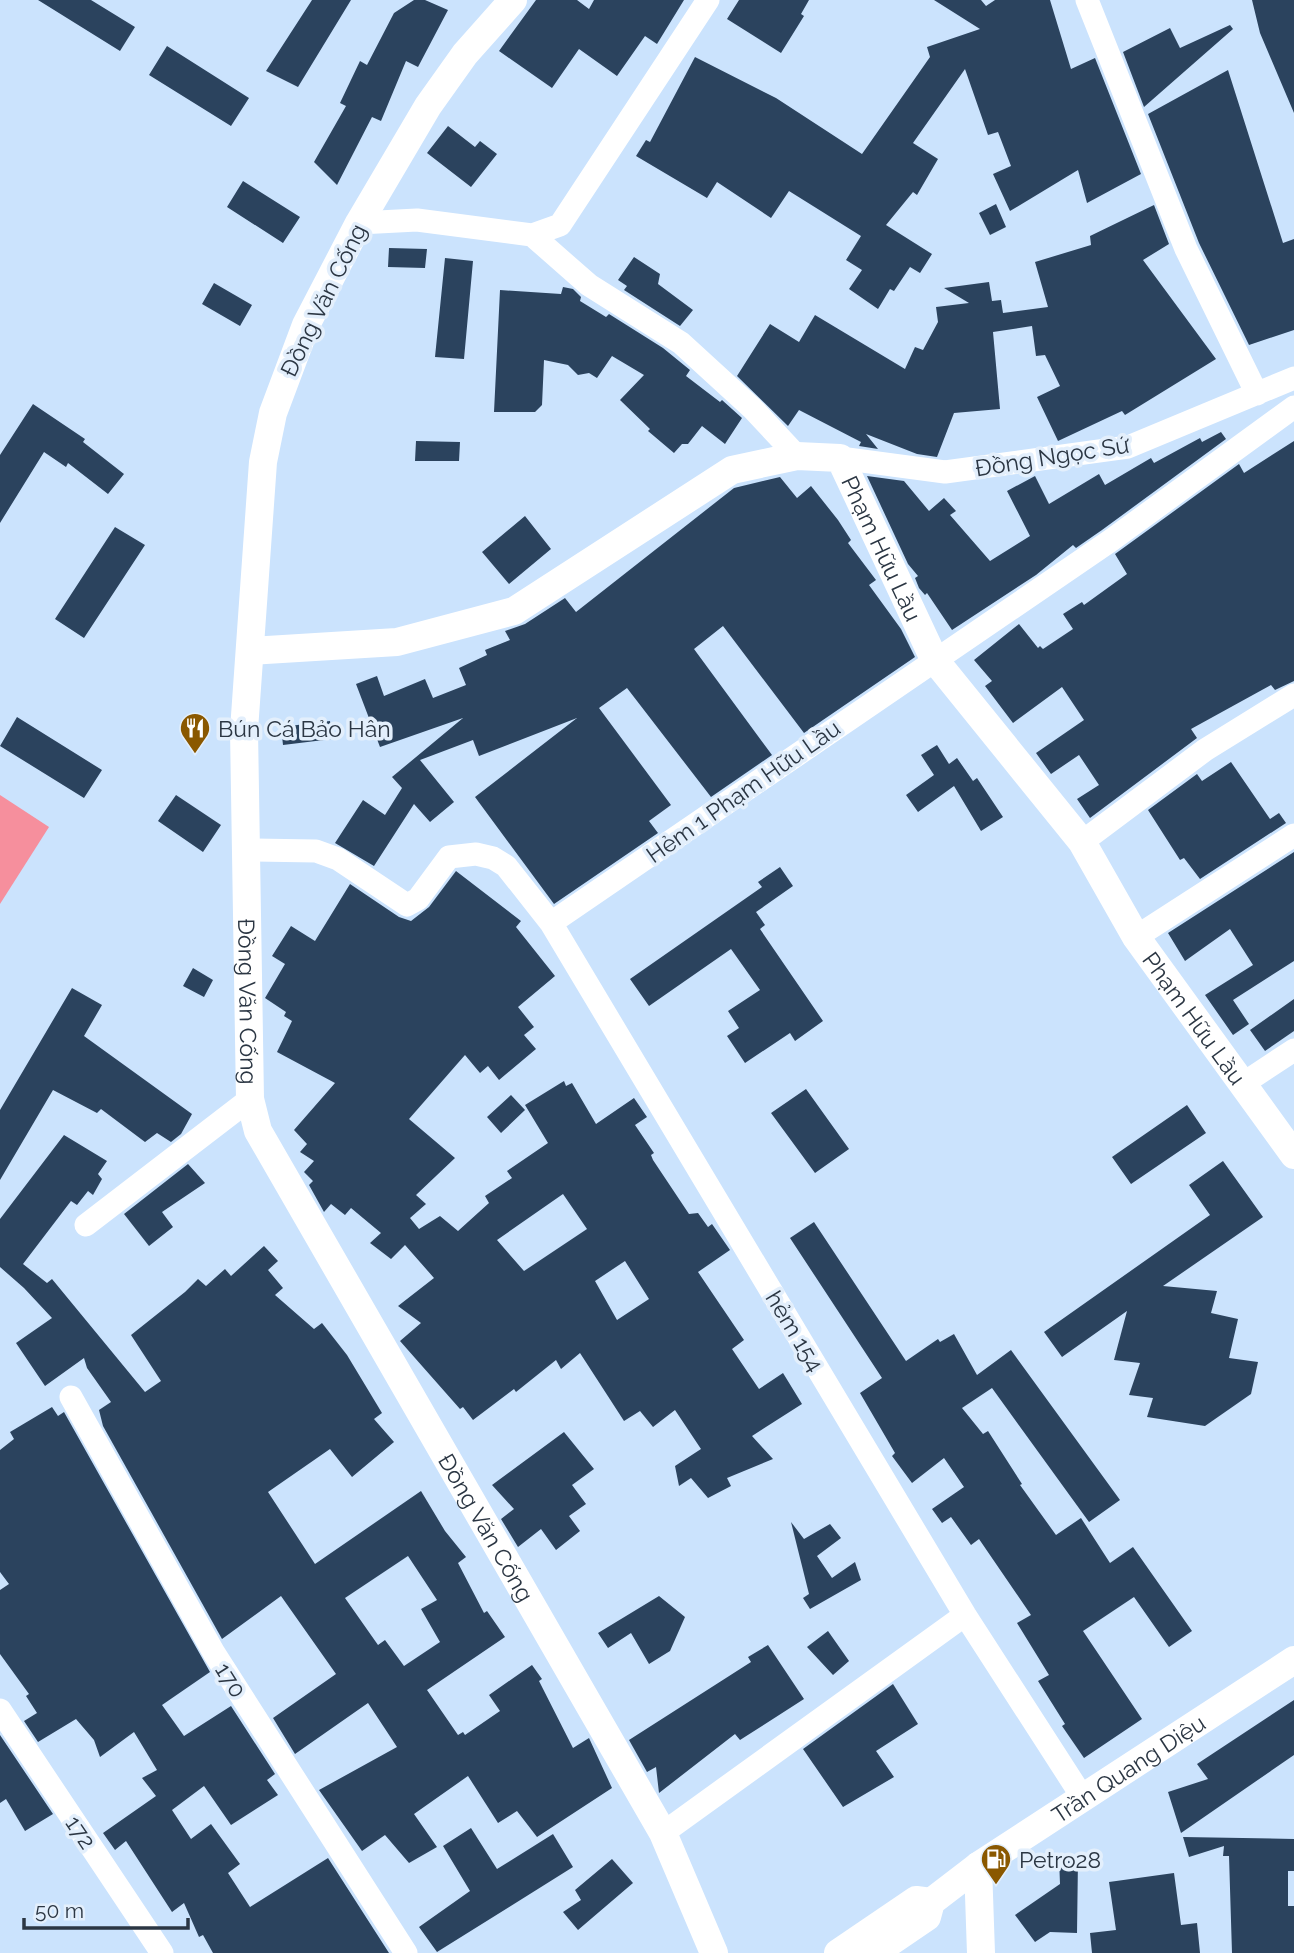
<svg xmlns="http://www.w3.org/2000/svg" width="1294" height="1953" font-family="Raleway,sans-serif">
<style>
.green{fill:#f68f9d}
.building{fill:#2b435e;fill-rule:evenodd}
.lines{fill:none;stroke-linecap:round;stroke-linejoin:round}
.minor{stroke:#fff;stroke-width:23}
.tertiary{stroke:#fff;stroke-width:28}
.labels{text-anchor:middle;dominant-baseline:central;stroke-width:7;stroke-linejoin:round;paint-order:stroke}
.street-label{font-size:23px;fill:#2b3643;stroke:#e3effc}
.poi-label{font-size:23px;fill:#2b3643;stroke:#e3effc;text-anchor:start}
</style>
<rect width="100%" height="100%" fill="#cbe3fd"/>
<path class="green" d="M0 795 49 827 0 904Z"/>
<path class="building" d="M38 0H91L135 27 120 51Z
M312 0H351L298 87 266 71Z
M414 0H425L448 10 418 67 406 61 381 121 372 117 337 185 314 162 346 106 340 103 360 61 367 65 394 13Z
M536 0H577L589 9 594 0H684L657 44 645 36 617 76 579 49 552 88 499 51Z
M739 0H809L801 14 804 16 781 53 727 19Z
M934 0H981L986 6 995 0H1050L1071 69 1095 58 1141 174 1087 203 1078 170 1010 211 993 174 1011 166 998 132 988 135 965 69 913 143 938 159 917 195 913 192 886 225 932 254 920 273 910 267 894 291 890 289 878 309 849 289 862 270 846 260 861 236 789 191 771 218 717 182 707 198 636 156 646 140 650 142 695 57 776 98 862 154 930 57 927 47 980 29Z
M1252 0H1294V113L1260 33Z
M1230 25 1233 29 1144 107 1123 52 1170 28 1180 48Z
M167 46 249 98 231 126 149 75Z
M1228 70 1283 243 1294 239V330L1249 345 1199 243 1148 114Z
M448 126 475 147 480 141 497 154 471 187 427 153Z
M243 181 300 217 283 243 227 207Z
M996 204 1006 227 990 235 979 213Z
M1154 205 1169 244 1143 260 1216 359 1125 415 1122 411 1058 441 1037 397 1060 386 1045 355 1036 356 1032 326 993 332 1000 409 954 413 937 457 917 454 866 434 878 449 859 446 861 442 799 410 788 426 737 376 770 324 799 342 815 315 905 369 915 347 923 350 938 322 936 307 969 303 944 288 989 282 992 301 1001 300 1003 313 1048 307 1035 262 1091 245 1090 236Z
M389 248 427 249 425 268 388 267Z
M634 257 660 274 658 284 693 310 680 326 624 290 627 286 618 280Z
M445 258 473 261 464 359 435 357Z
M214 283 252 305 240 326 202 304Z
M563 287 573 289 581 297 580 301 606 317 609 314 663 348 690 370 686 376 720 402 722 400 742 418 725 444 702 426 688 444H682L674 453 648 431 650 429 620 400 644 375 612 356 597 378 589 373 578 375 568 365 544 360 542 405 535 412H494L500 290 561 294Z
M33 404 85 439 83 442 124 474 108 494 68 463 66 467 44 452 0 523V455Z
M1221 432 1226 439 1102 530 1076 548 1073 545 1036 575 952 630 927 593 925 595 919 588 915 578 918 576 908 564 867 476 904 481 929 511 944 498 956 511 950 515 990 561 1030 536 1007 491 1035 476 1049 504 1099 474 1105 485 1151 458 1154 463 1200 438 1202 442Z
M416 441 460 442 459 461H415Z
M1294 441V681L1275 690 1271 685 1191 729 1197 738 1090 818 1077 799 1099 785 1079 755 1051 774 1036 753 1084 720 1062 687 1013 723 985 686 992 681 974 660 1019 624 1038 648 1040 646 1043 649 1073 629 1063 614 1082 602 1084 605 1127 574 1115 554 1239 464 1244 473Z
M780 477 797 498 811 486 838 520 851 540 848 543 876 580 869 585 901 629 915 657 804 733 723 626 694 649 772 755 711 797 627 688 599 708 671 805 649 821 658 833 554 904 475 797 577 718 479 756 473 740 420 760 454 802 430 822 414 804 374 866 335 843 363 800 385 815 402 788 392 777 463 718 380 747 356 684 377 676 384 696 425 679 433 698 466 685 459 668 487 655 485 650 510 640 505 631 525 624 565 598 576 612 734 488Z
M525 516 551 549 509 584 482 552Z
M115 527 145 545 84 638 55 619Z
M17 717 102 770 84 798 0 746Z
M330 721 332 739 283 745 281 727Z
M937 745 949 764 957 758 973 781 977 778 1003 817 981 831 954 786 918 812 906 795 934 775 921 755Z
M1231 762 1270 819 1279 813 1286 823 1200 879 1184 858 1180 860 1148 810 1197 774 1202 781Z
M176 795 221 825 203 852 158 821Z
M1294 852V961L1233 1000 1249 1024 1233 1035 1205 995 1253 965 1230 929 1185 961 1168 933Z
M780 867 793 886 756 912 765 925 760 929 823 1021 795 1041 790 1033 745 1063 727 1036 739 1028 728 1011 760 990 731 949 649 1006 630 979 762 887 758 882Z
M456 871 521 921 516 927 555 976 518 1007 534 1027 524 1035 536 1049 499 1080 488 1066 480 1073 465 1055 409 1119 455 1158 416 1195 426 1204 410 1218 419 1229 440 1216 458 1231 489 1203 485 1196 512 1178 507 1171 548 1143 525 1105 564 1081 566 1086 572 1083 596 1124 634 1098 647 1117 635 1125 654 1153 651 1155 653 1160 689 1214 698 1213 708 1227 712 1224 730 1250 698 1272 744 1340 732 1349 759 1389 783 1373 802 1404 752 1436 773 1459 727 1478 731 1486 708 1498 691 1478 679 1486 675 1466 701 1449 675 1410 653 1427 640 1411 624 1421 580 1353 561 1369 556 1360 516 1392 514 1389 473 1420 463 1407 460 1409 400 1341 421 1323 398 1306 434 1278 405 1245 391 1259 370 1243 381 1233 351 1208 345 1215 331 1204 324 1212 309 1185 313 1181 304 1172 314 1161 300 1152 307 1144 294 1130 335 1083 277 1052 292 1021 284 1016 286 1012 265 998 285 964 272 956 291 926 315 941 350 884 399 917 411 921 429 907ZM563 1194 587 1229 524 1271 497 1240ZM625 1261 649 1299 617 1320 595 1281Z
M193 968 213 980 204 997 183 986Z
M72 988 102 1005 84 1036 192 1114 181 1134 171 1142 157 1133 145 1142 101 1109 97 1113 53 1090 0 1180V1110Z
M1294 999V1031L1265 1051 1250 1030Z
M806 1089 849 1149 815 1173 771 1113Z
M511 1095 525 1110 501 1133 487 1117Z
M1187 1105 1206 1133 1131 1184 1112 1157Z
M64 1135 107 1161 98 1174 102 1179 93 1195 88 1191 77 1205 71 1201 23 1264 47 1283 52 1279 145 1392 161 1381 131 1335 185 1292 198 1279 206 1286 225 1269 231 1276 264 1246 278 1261 268 1270 283 1288 275 1295 314 1329 322 1323 347 1355 382 1413 374 1419 394 1442 352 1477 330 1449 268 1492 315 1564 421 1491 445 1531 466 1557 458 1563 484 1613 487 1611 505 1637 427 1690 458 1735 463 1732 465 1735 500 1711 489 1695 532 1665 542 1679 539 1681 573 1748 589 1738 612 1788 537 1837 517 1811 498 1823 468 1776 414 1814 437 1847 409 1863 385 1835 362 1851 319 1790 397 1747 368 1703 295 1754 273 1718 336 1674 281 1596 222 1639 103 1426 99 1410 111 1402 87 1368 84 1358 45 1386 16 1343 52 1318 24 1288 0 1267V1219ZM408 1556 437 1600 421 1609 440 1642 404 1666 385 1640 378 1645 345 1598Z
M1223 1161 1263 1217 1163 1286 1217 1291 1211 1313 1238 1319 1229 1358 1258 1362 1251 1394 1205 1426 1147 1417 1153 1398 1129 1395 1140 1363 1114 1360 1127 1311 1062 1357 1044 1332 1210 1215 1189 1185Z
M188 1164 205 1183 162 1212 173 1227 149 1246 124 1214Z
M814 1222 906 1361 938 1339 940 1342 954 1334 977 1375 1011 1350 1120 1500 1089 1522 992 1388 962 1408 983 1434 988 1431 1022 1484 1020 1485 1056 1535 1081 1518 1110 1563 1133 1547 1192 1631 1169 1647 1134 1597 1083 1631 1142 1719 1084 1758 1062 1726 1065 1724 1038 1681 1049 1675 1017 1623 1031 1615 979 1539 971 1545 951 1517 942 1523 932 1509 964 1487 944 1458 912 1483 892 1456 895 1453 860 1393 882 1378 790 1238Z
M52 1407 58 1416 64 1412 210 1672 162 1705 184 1736 231 1706 275 1774 267 1780 278 1795 231 1825 204 1786 172 1810 191 1839 211 1824 240 1864 228 1873 250 1907 328 1858 389 1953H213L203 1935 199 1937 184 1903 172 1912 126 1841 115 1850 103 1833 156 1796 142 1778 157 1770 134 1732 100 1757 94 1740 76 1719 38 1742 24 1721 37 1713 26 1696 29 1694 0 1654V1590L9 1584 0 1572V1450L14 1439 10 1432Z
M564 1432 594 1469 572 1485 586 1504 569 1516 580 1531 556 1550 541 1529 518 1547 501 1519 514 1509 492 1485Z
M791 1522 804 1539 830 1524 841 1538 817 1556 832 1578 855 1562 861 1580 810 1609 803 1598 809 1594Z
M659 1596 685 1617 670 1651 649 1664 631 1633 608 1648 598 1633Z
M828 1631 849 1661 833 1675 807 1647Z
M768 1645 804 1699 740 1740 735 1734 659 1793 656 1767 647 1772 629 1740 751 1662 748 1657Z
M893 1684 918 1724 876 1751 894 1777 843 1807 803 1749Z
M1294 1700V1755L1181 1833 1168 1792 1208 1779 1197 1764Z
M0 1735 53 1814 25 1831 6 1799 0 1803Z
M471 1828 497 1869 553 1834 573 1867 437 1952 419 1927 470 1891 443 1846Z
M1183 1837 1294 1839V1871H1288V1906H1294V1953H1232L1229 1856H1223L1224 1846 1189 1857Z
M1059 1858 1078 1859 1077 1933 1050 1932 1035 1942 1015 1915 1060 1884Z
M612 1859 633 1883 578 1930 563 1912 581 1900 575 1890Z
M1174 1873 1181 1925 1197 1923 1200 1953H1092L1090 1933 1116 1930 1109 1882Z"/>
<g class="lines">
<path class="minor" d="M1087 0 1186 249 1257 394
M359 223 417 220 532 235 560 225 708 0
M532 235 589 285 681 343 752 408 797 456
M840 458 945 472 1128 447 1294 378
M1082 842 1205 750 1294 695
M247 850 316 851 338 859 407 905 418 899 449 857 476 854 493 858 506 866 551 923 965 1615 1083 1798
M551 923 1110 541 1294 407
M1136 937 1294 835
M1244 1083 1294 1050
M86 1225 250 1099
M71 1397 214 1653 406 1953
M0 1710 162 1953
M663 1833 965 1615"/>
<g class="tertiary">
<path id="s1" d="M513 0 465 54 428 106 359 223 306 325 273 413 263 462 244 730 250 1099 258 1131 663 1833 714 1953"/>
<path id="s2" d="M250 651 397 642 514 611 732 470 797 456 840 458 934 659 1082 842 1136 937 1294 1155"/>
<path d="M978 1866 981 1953"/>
<path d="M838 1953 916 1900 931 1902"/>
<path id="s3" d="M874 1953 927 1917 931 1902 978 1866 1294 1660"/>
</g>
</g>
<defs>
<g id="restaurant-pin" transform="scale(1.575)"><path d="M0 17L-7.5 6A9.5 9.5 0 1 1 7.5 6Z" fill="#8a5800" stroke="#e3effc"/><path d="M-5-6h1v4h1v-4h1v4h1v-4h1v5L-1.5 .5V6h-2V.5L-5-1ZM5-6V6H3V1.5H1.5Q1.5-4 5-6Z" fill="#fff"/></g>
<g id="fuel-pin" transform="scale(1.575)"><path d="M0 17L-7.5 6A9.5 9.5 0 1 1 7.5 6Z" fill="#8a5800" stroke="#e3effc"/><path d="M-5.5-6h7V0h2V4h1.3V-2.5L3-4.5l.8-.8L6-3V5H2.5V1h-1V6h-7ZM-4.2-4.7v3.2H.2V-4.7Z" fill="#fff"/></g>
</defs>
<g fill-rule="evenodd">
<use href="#restaurant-pin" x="195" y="728"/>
<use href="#fuel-pin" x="996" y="1859"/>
</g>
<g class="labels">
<g class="street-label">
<text transform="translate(323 300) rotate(-64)">Đồng Văn Cống</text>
<text transform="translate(1052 456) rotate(-9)">Đồng Ngọc Sứ</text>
<text stroke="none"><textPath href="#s2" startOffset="737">Phạm Hữu Lầu</textPath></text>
<text transform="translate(743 791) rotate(-35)">Hẻm 1 Phạm Hữu Lầu</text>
<text stroke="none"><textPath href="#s1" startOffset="1071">Đồng Văn Cống</textPath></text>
<text stroke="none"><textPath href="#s2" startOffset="1304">Phạm Hữu Lầu</textPath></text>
<text transform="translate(795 1331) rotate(59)">hẻm 154</text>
<text stroke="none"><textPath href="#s1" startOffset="1659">Đồng Văn Cống</textPath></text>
<text transform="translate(231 1680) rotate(58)">170</text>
<text stroke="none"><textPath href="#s3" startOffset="318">Trần Quang Diệu</textPath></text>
<text transform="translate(81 1832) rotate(56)">172</text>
</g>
<g class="poi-label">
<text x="218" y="728">Bún Cá Bảo Hân</text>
<text x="1019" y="1859">Petro28</text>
</g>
</g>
<path d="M24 1918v10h164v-10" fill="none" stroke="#2b3643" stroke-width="3.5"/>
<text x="35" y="1918" font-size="21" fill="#2b3643" stroke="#e3effc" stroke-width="5" paint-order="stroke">50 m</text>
</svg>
